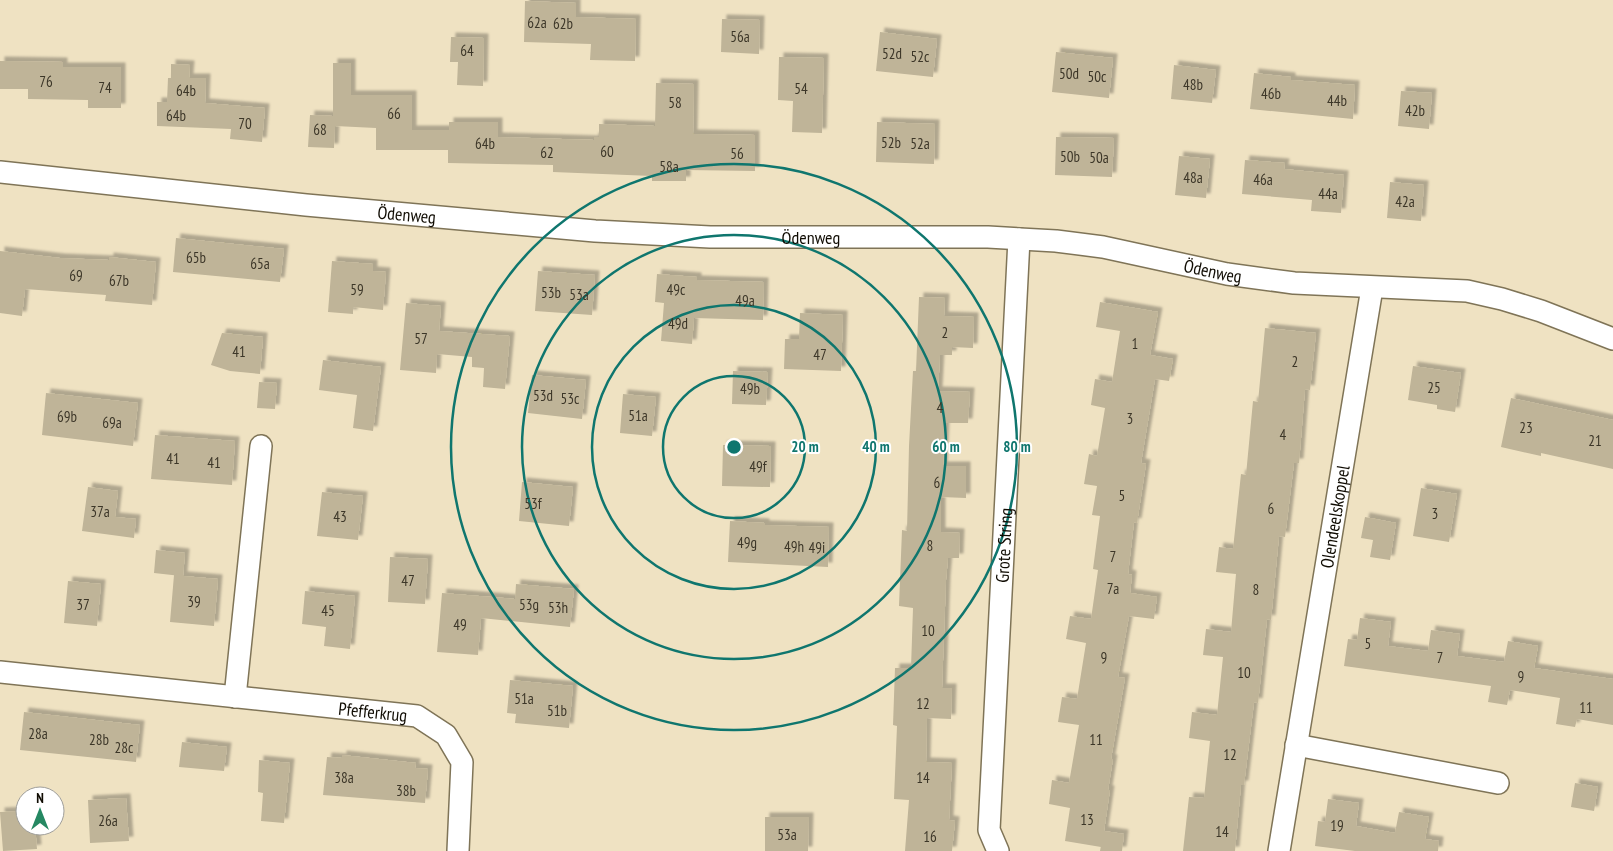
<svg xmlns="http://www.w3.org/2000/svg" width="1613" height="851" font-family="'PT Sans Narrow',sans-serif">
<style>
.building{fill:#bfb498;filter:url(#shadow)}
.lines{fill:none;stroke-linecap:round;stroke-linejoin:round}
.street-casing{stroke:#7f7457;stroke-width:24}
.street{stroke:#fff;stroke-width:21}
.ring{fill:none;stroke:#0f766e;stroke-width:2.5}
.labels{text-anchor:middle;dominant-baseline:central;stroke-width:4;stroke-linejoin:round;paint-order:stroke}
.number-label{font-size:15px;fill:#3c3628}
.street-label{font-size:18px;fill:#100c03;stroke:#fff}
.centre{fill:#0f766e;stroke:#fff;stroke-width:2.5}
.ring-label{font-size:15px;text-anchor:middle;font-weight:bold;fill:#0f766e;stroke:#fff;stroke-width:4;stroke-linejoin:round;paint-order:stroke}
</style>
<defs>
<filter id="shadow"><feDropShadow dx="4.5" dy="-4.5" stdDeviation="1" flood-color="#0004"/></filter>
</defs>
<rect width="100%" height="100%" fill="#efe2c2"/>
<path class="building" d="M525 1 576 3V17L636 19 635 61 590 60 591 44 524 42Z
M722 19 760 20 759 54 721 52Z
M880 32 937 39 933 77 876 71Z
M451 37 484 38 483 86 457 85 458 62H450Z
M1056 52 1113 58 1109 98 1052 92Z
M779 57 824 58 822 133 792 132 793 101 778 100Z
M0 61 63 62V67H121V108H88V100L28 99V89H0Z
M333 63H351V95H412V130H449V122H498V137L594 140V137H599V124L655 126 656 83 694 84 693 134 755 135V171L686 170V181H652V176L553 172V165L448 163V150H376V128L335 126 334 148 308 147 310 115 333 116Z
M171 64 190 65 189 78H206L205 103 265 108 262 142 230 139 231 129 157 126V102H167L168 78H171Z
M1174 65 1216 70 1212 103 1171 99Z
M1254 73 1291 77V80L1355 85 1353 119 1250 109Z
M1401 91 1432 93 1429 129 1398 126Z
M877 122 935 124 934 164 876 162Z
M1056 137 1114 138 1112 177 1055 175Z
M1179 156 1210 159 1206 198 1175 195Z
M1245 160 1285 163 1284 169 1344 175 1341 213 1311 211 1312 200 1242 194Z
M1390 182 1424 185 1421 221 1387 218Z
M176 238 284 249 280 282 173 272Z
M0 251 60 258 109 260V257L156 262 152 305 105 301 106 295 25 289 22 316 0 313Z
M332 261 373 264V271L386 272 383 310 353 307V314L328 312Z
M538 271 595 275 592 315 535 311Z
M657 274 697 277V280L764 282 763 320 694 318 692 344 661 341 664 303 655 302Z
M919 297 945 298 944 316 974 317 973 348 952 347V355H940L938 391 970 392 968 423H945L943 466H966V498L941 497V532L960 533 959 558H948L946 580 942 688H952L951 719 927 718 926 762 952 763 949 820 955 821 952 851H905L909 800 894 799 897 726 893 725 895 668H911L913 608 899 606 902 530 907 531 909 446 913 371H916Z
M1100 302 1158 312 1150 355 1173 359 1169 381 1155 379 1141 463 1146 464 1137 523 1134 522 1128 574 1132 575 1130 593 1157 597 1154 619 1129 616 1118 677 1125 678 1111 759H1113L1108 790H1110L1104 831 1124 834 1122 851H1100L1102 840 1101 847 1065 841 1070 808 1049 804 1052 780 1069 783 1079 725 1058 722 1062 697 1077 699 1086 643 1066 639 1070 616 1091 619 1098 570 1093 569 1100 516 1092 515 1097 486 1084 484 1089 454 1097 456 1105 408 1091 405 1095 379 1112 382 1120 331 1096 327Z
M406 303 441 306 439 331 510 336 505 389 483 387 484 368 472 367V357L437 354 436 373 400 370Z
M800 313 843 315 841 371 784 369 785 339H799Z
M1265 328 1316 333 1310 390 1305 389 1299 463H1294L1285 537 1279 536 1271 620 1267 619 1258 703 1254 702 1244 785H1241L1235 851H1183L1189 797 1204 798 1210 741 1189 738 1192 712 1217 715 1223 657 1203 655 1206 629 1231 632 1236 574 1216 572 1219 547 1233 549 1241 474 1246 475 1253 401 1258 402Z
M222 333 263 337 260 374 230 371 211 365Z
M323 360 381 367 373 431 353 428 357 395 319 390Z
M1413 366 1461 373 1455 412 1437 409V405L1408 400Z
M733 371 768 372 766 405 732 404Z
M532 375 586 380 582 419 528 413Z
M259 382 277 383 275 409 257 408Z
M46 393 138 403 133 446 42 435Z
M623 394 656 397 652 436 620 433Z
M1511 398 1613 420V469L1541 453V456L1501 447Z
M155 435 235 441 232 485 151 479Z
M723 445 771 446 770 487 722 486Z
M522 482 573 487 569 526 519 521Z
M88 487 118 491 115 517 136 519 134 538 82 531Z
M1421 488 1457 494 1449 542 1413 536Z
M322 492 363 496 358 540 317 536Z
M1365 517 1396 523 1390 560 1370 557 1373 540 1361 538Z
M730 521 765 523V525L829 527 828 567 728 562Z
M156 550 185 553 183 576 218 579 214 626 170 622 174 575 181 576 154 573Z
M390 557 428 559 425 604 388 602Z
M68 581 101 584 97 626 64 623Z
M516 584 574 589 570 627 481 618 478 655 437 652 442 593 515 599Z
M305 591 355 596 350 649 324 646 326 627 302 624Z
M1360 618 1391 622 1388 646 1428 651 1431 630 1460 634 1457 656 1504 662 1508 641 1538 646 1534 668 1613 679V725L1577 719 1575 727 1556 724 1560 698 1510 690 1507 705 1488 702 1491 686 1344 666 1348 639 1357 640Z
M510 680 573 686 569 728 515 723 516 714 507 713Z
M24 712 140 725 136 762 20 750Z
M182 742 227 747 224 771 179 767Z
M342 755 416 763 415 768 428 769 425 803 323 795 327 757 342 758Z
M259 760 290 763 284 823 261 821 263 793 258 792Z
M1575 783 1598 787 1594 811 1571 807Z
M126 798 129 841 90 843 88 800Z
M1328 799 1359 803 1356 826 1395 833 1399 812 1429 817 1425 839 1439 841 1438 851H1355L1315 846 1318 821 1325 822Z
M25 811V826H35L37 849 3 851 0 812Z
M765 817H809L808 851H765Z"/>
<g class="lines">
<g class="street-casing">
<g id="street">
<path id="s1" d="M0 172 306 205 595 231 710 237H988L1056 241 1103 247 1227 274 1294 283 1467 291 1502 299 1541 311 1613 339"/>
<path id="s2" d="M0 672 417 716 446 735 462 762 458 851"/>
<path d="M235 697 261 446"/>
<path d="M1296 745 1498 783"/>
<path id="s3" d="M998 851 989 830 1019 239"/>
<path id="s4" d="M1279 851 1372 288"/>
</g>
</g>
<use href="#street" class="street"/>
</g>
<g class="ring">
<circle cx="734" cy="447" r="71"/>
<circle cx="734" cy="447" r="142"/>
<circle cx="734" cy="447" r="212"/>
<circle cx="734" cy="447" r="283"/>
</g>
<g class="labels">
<g class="number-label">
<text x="537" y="22">62a</text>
<text x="563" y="23">62b</text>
<text x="740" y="36">56a</text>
<text x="467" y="50">64</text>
<text x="892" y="53">52d</text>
<text x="920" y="56">52c</text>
<text x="1069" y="73">50d</text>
<text x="1097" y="76">50c</text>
<text x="46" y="81">76</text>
<text x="1193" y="84">48b</text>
<text x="105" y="87">74</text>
<text x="801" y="88">54</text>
<text x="186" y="90">64b</text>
<text x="1271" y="93">46b</text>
<text x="1337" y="100">44b</text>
<text x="675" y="102">58</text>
<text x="1415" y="110">42b</text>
<text x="394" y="113">66</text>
<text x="176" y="115">64b</text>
<text x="245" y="123">70</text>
<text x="320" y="129">68</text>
<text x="891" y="142">52b</text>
<text x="485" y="143">64b</text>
<text x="920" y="143">52a</text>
<text x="607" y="151">60</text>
<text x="547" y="152">62</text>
<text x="737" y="153">56</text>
<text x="1070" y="156">50b</text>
<text x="1099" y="157">50a</text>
<text x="669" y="166">58a</text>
<text x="1193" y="177">48a</text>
<text x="1263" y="179">46a</text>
<text x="1328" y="193">44a</text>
<text x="1405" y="201">42a</text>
<text x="196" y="257">65b</text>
<text x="260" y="263">65a</text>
<text x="76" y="275">69</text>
<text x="119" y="280">67b</text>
<text x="357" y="289">59</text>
<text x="676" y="289">49c</text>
<text x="551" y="292">53b</text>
<text x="579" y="294">53a</text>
<text x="745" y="300">49a</text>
<text x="678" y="323">49d</text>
<text x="945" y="332">2</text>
<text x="421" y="338">57</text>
<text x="1135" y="343">1</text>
<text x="239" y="351">41</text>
<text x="820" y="354">47</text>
<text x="1295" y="361">2</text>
<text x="1434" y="387">25</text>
<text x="750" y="388">49b</text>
<text x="543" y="395">53d</text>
<text x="570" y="398">53c</text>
<text x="940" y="407">4</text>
<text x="638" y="415">51a</text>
<text x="67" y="416">69b</text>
<text x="1130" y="418">3</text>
<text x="112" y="422">69a</text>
<text x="1526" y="427">23</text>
<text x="1283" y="434">4</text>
<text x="1595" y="440">21</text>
<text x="173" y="458">41</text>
<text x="214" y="462">41</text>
<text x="758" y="466">49f</text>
<text x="937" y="482">6</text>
<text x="1122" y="495">5</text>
<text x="533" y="503">53f</text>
<text x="1271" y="508">6</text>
<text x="100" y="511">37a</text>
<text x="1435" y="513">3</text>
<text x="340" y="516">43</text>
<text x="747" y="542">49g</text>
<text x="930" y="545">8</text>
<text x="794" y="546">49h</text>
<text x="817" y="547">49i</text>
<text x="1113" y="556">7</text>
<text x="408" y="580">47</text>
<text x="1113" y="588">7a</text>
<text x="1256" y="589">8</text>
<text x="194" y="601">39</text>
<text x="83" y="604">37</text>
<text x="529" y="604">53g</text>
<text x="558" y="607">53h</text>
<text x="328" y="610">45</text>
<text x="460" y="624">49</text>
<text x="928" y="630">10</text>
<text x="1368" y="643">5</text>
<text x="1104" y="657">9</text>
<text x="1440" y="657">7</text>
<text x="1244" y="672">10</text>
<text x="1521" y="676">9</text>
<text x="524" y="698">51a</text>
<text x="923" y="703">12</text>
<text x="1586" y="707">11</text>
<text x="557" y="710">51b</text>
<text x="38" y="733">28a</text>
<text x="99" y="739">28b</text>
<text x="1096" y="739">11</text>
<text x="124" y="747">28c</text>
<text x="1230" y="754">12</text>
<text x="344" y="777">38a</text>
<text x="923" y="777">14</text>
<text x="406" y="790">38b</text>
<text x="1087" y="819">13</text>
<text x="108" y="820">26a</text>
<text x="1337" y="825">19</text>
<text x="1222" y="831">14</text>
<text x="787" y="834">53a</text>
<text x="930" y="836">16</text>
</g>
<g class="street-label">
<text stroke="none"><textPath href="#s1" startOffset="409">Ödenweg</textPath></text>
<text stroke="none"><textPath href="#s1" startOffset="814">Ödenweg</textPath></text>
<text stroke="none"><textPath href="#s1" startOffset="1219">Ödenweg</textPath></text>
<text stroke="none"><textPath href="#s4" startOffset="339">Olendeelskoppel</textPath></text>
<text stroke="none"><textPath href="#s3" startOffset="308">Grote String</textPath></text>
<text stroke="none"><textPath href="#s2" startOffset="375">Pfefferkrug</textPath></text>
</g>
</g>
<circle cx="734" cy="447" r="8" class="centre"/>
<g class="ring-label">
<text x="805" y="452">20 m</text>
<text x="876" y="452">40 m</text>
<text x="946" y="452">60 m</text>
<text x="1017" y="452">80 m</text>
</g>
<g transform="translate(40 811)"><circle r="24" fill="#ffffff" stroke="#9f9e9a"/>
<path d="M0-4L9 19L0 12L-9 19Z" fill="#258862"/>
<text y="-8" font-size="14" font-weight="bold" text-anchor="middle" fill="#100c03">N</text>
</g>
</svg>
